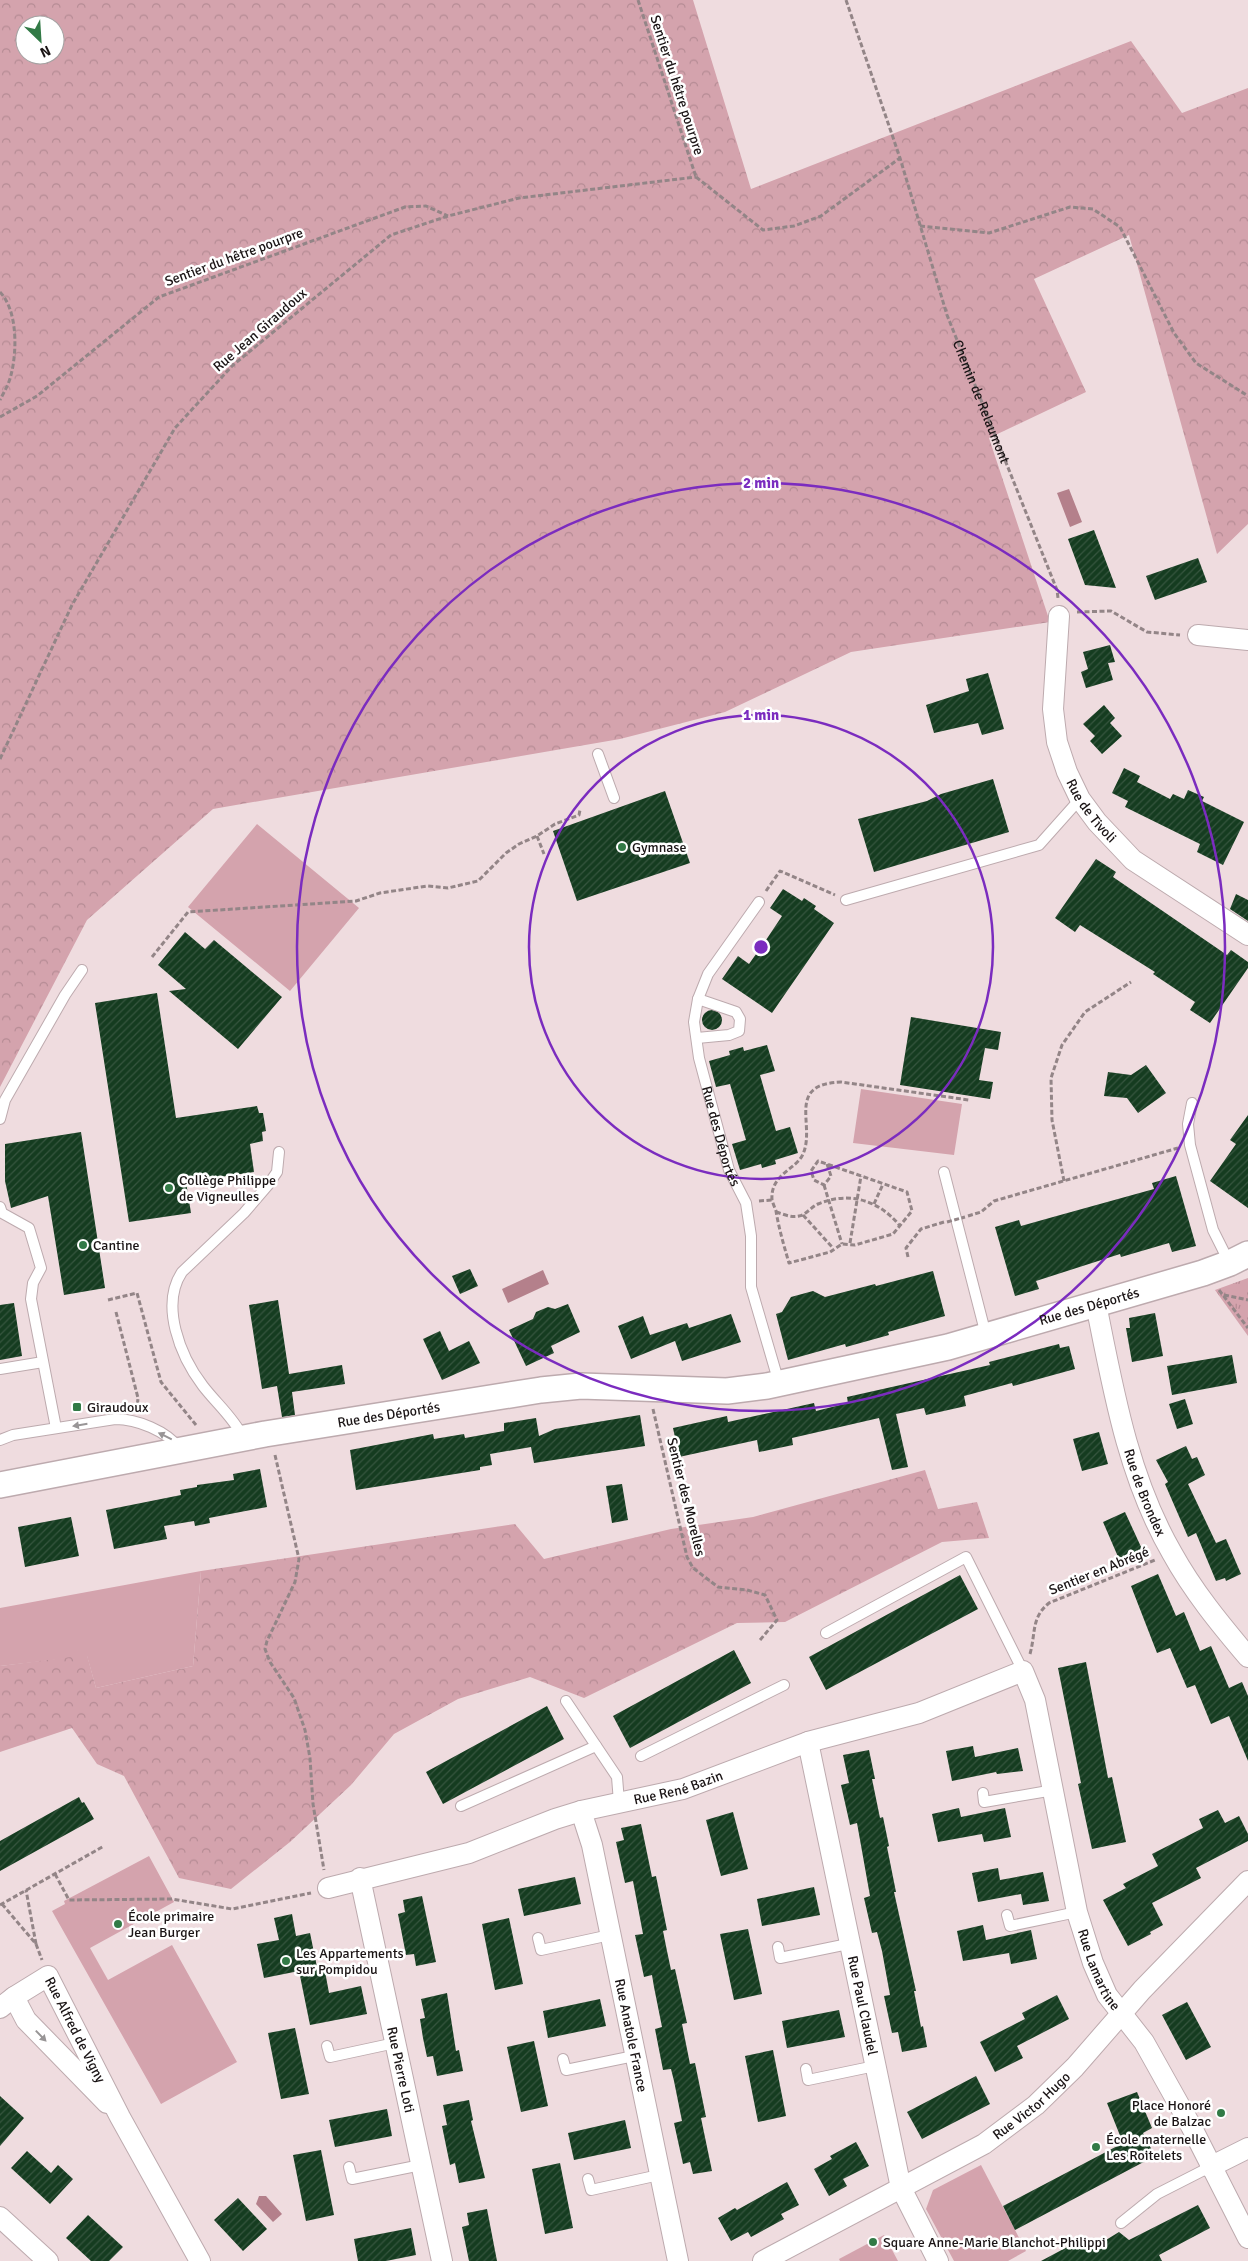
<svg xmlns="http://www.w3.org/2000/svg" width="1248" height="2261" font-family="Signika,sans-serif">
<style>
.grass{fill:#d4a3ad}
.forest{fill:url(#forest-crowns);fill-rule:evenodd}
.park{fill:url(#park-tufts)}
.water{fill:#b4808b}
.building{fill:url(#building-hatch)}
.lines{fill:none;stroke-linecap:round;stroke-linejoin:round}
.service-casing{stroke:#bdaaae;stroke-width:12}
.minor-casing{stroke:#bdaaae;stroke-width:22}
.tertiary-casing{stroke:#bdaaae;stroke-width:28}
.path{stroke:#938587;stroke-width:3;stroke-dasharray:5 2.5;stroke-linecap:butt}
.service{stroke:#fff;stroke-width:10}
.minor{stroke:#fff;stroke-width:20}
.tertiary{stroke:#fff;stroke-width:25}
.path-bridge{stroke:#938587;stroke-width:3;stroke-dasharray:5 2.5;stroke-linecap:butt}
.oneway{fill:#989596}
.ring{fill:none;stroke:#7b2cbf;stroke-width:2.5}
.poi-dot{fill:#327a46;stroke:#fff;stroke-width:2}
.labels{text-anchor:middle;dominant-baseline:central;stroke-width:5;stroke-linejoin:round;paint-order:stroke}
.street-label{font-size:14px;fill:#1a1415;stroke:#fff}
.poi-label{font-size:14px;fill:#1a1415;stroke:#fff;text-anchor:start}
.centre{fill:#7b2cbf;stroke:#fff;stroke-width:2.5}
.ring-label{font-size:15px;text-anchor:middle;font-weight:bold;fill:#7b2cbf;stroke:#fff;stroke-width:5;stroke-linejoin:round;paint-order:stroke}
</style>
<defs>
<pattern id="forest-crowns" width="20" height="18" patternUnits="userSpaceOnUse" patternTransform="scale(1.25)"><rect width="20" height="18" fill="#d4a3ad"/><path d="M2 6a3 3 0 1 1 6 0M12 15a3 3 0 1 1 6 0" fill="none" stroke="#b58b94"/></pattern>
<pattern id="park-tufts" width="24" height="20" patternUnits="userSpaceOnUse" patternTransform="scale(1.25)"><rect width="24" height="20" fill="#d4a3ad"/><path d="M3 7l-1-3M5 7V3M7 7l1-3M15 17l-1-3M17 17v-4M19 17l1-3" fill="none" stroke="#b58b94"/></pattern>
<pattern id="building-hatch" width="6" height="6" patternUnits="userSpaceOnUse" patternTransform="scale(1.25)"><rect width="6" height="6" fill="#153c20"/><path d="M-1 1l2-2M0 6l6-6M5 7l2-2" fill="none" stroke="#36553f"/></pattern>
</defs>
<rect width="100%" height="100%" fill="#efdcdf"/>
<path class="grass" d="M257 824 359 908 290 991 188 907Z
M861 1089 962 1104 954 1155 853 1143Z
M201 1571 193 1666 96 1688 87 1656 0 1666V1608Z
M149 1856 174 1902 90 1948 108 1980 172 1945 237 2062 161 2104 52 1911 65 1904 64 1901Z
M981 2165 1026 2251 1008 2261H954L926 2209 933 2190Z
M884 2235 898 2261H840L839 2259Z"/>
<path class="forest" d="M0 0H693L751 189 1131 41 1182 113 1248 88V524L1217 554 1129 235 1034 279 1086 392 989 438 1050 622 851 652 725 712 620 739 213 809 87 920 0 1087ZM25 25H55V55H25Z
M925 1470 938 1509 977 1502 989 1538 942 1542 785 1622 737 1623 584 1698 530 1677 458 1699 394 1734 351 1785 290 1842 231 1889 179 1878 124 1776 97 1764 72 1728 0 1752V1666L87 1655 96 1688 193 1666 201 1571 515 1524 544 1559 671 1529 753 1517Z"/>
<path class="park" d="M1248 1278V1336L1215 1290Z"/>
<path class="water" d="M1069 489 1082 522 1070 527 1057 493Z
M543 1270 549 1284 508 1303 502 1289Z
M259 2196H266L282 2214 273 2222 256 2204Z"/>
<path class="building" d="M1094 530 1116 588 1085 585 1068 539Z
M1198 558 1207 582 1155 600 1146 576Z
M1110 645 1115 662 1108 663 1113 680 1086 688 1081 672 1088 669 1083 652Z
M988 673 1004 729 982 735 978 723 934 733 926 705 969 691 966 679Z
M1104 705 1115 718 1110 723 1122 736 1102 754 1090 741 1095 736 1083 724Z
M1124 768 1140 776 1137 782 1170 799 1173 794 1184 799 1188 790 1204 797 1202 801 1244 822 1223 865 1197 852 1200 844 1125 807 1128 801 1112 793Z
M993 779 1009 832 874 872 858 819 927 801 941 794Z
M665 791 690 863 577 901 553 831Z
M1096 859 1116 872 1113 877 1227 955 1231 950 1248 962V968L1210 1023 1190 1010 1195 1002 1153 974 1155 972 1080 925 1075 932 1055 918Z
M783 889 802 901 804 898 816 906 814 909 834 923 772 1013 722 979 738 956 749 964 766 940 782 916 770 908Z
M1236 894 1248 900V921L1230 909Z
M185 932 205 949 214 940 282 997 238 1049 169 991 186 989 158 965Z
M157 993 176 1118 257 1106 259 1113H263L266 1131 262 1132 263 1141 250 1144 254 1172 186 1182 191 1213 129 1222 95 1003Z
M702 1020a10 10 0 1 1 20 0a10 10 0 1 1-20 0Z
M911 1017 1001 1032 998 1050 985 1048 979 1080 993 1082 990 1099 900 1085Z
M767 1045 775 1071 760 1075 776 1131 790 1127 798 1153 775 1160 776 1164 762 1168 761 1164 740 1170 732 1144 746 1140 730 1084 716 1087 709 1061 730 1055 729 1051 743 1047 744 1051Z
M1146 1065 1166 1093 1138 1113 1127 1098 1104 1096 1108 1072 1131 1075Z
M1248 1115V1208L1210 1181 1236 1144 1230 1140Z
M81 1132 105 1288 64 1295 48 1196 11 1208 5 1181V1144Z
M1176 1176 1196 1246 1172 1252 1169 1243 1121 1257 1120 1254 1036 1281 1039 1289 1015 1296 995 1227 1019 1220 1021 1226 1053 1217 1154 1189 1152 1183Z
M470 1269 478 1286 460 1294 452 1276Z
M933 1271 945 1316 888 1332 889 1335 846 1347 845 1344 788 1360 776 1314 782 1312 791 1297 813 1291 825 1297 875 1284 876 1286Z
M278 1300 289 1374 342 1365 345 1384 292 1392 295 1415 282 1417 277 1386 262 1389 249 1305Z
M14 1303 22 1356 0 1360V1305Z
M568 1304 580 1332 551 1346 554 1353 526 1366 509 1330 533 1319 536 1312 548 1307 555 1309Z
M1155 1313 1163 1356 1132 1362 1126 1328H1130L1129 1318Z
M731 1314 741 1342 682 1361 675 1341 631 1359 618 1326 643 1316 650 1335 687 1323 689 1328Z
M440 1331 449 1351 469 1341 480 1363 442 1380 423 1339Z
M1059 1344 1060 1348 1069 1346 1075 1369 1013 1386 1012 1383 964 1396 966 1406 926 1415 924 1408 896 1414 908 1467 892 1470 879 1418 792 1438 793 1445 759 1452 757 1440 679 1457 673 1428 727 1416 728 1422 814 1403 816 1411 848 1403 847 1397 990 1365 989 1362Z
M1232 1355 1237 1383 1172 1395 1167 1366Z
M1185 1399 1193 1424 1177 1429 1169 1404Z
M640 1415 645 1446 534 1463 531 1447 490 1454 492 1465 480 1467V1470L356 1490 350 1450 433 1434 434 1439 464 1434 465 1438 504 1431V1423L536 1418 539 1436 555 1429Z
M1099 1432 1108 1464 1082 1471 1073 1439Z
M1186 1446 1192 1459 1197 1457 1205 1475 1188 1484 1216 1543 1226 1539 1241 1574 1226 1581 1225 1578 1216 1581 1196 1533 1188 1537 1165 1484 1168 1482 1156 1460Z
M260 1469 267 1507 209 1518 210 1523 195 1526 194 1521 164 1526 167 1539 114 1549 106 1510 181 1495 180 1490 197 1487V1485L234 1480 233 1474Z
M622 1484 628 1520 612 1523 606 1486Z
M1125 1512 1142 1549 1119 1559 1103 1522Z
M71 1517 79 1556 25 1567 18 1527Z
M1158 1574 1176 1616 1184 1612 1200 1651 1211 1646 1229 1688 1242 1682 1248 1696V1761L1229 1716 1211 1724 1195 1685 1187 1688 1170 1648 1157 1653 1131 1586Z
M960 1575 978 1609 826 1690 809 1657Z
M734 1650 751 1683 630 1748 613 1716Z
M1086 1662 1108 1778 1112 1777 1126 1842 1092 1849 1078 1784 1081 1783 1058 1668Z
M547 1706 564 1739 443 1804 426 1772Z
M973 1746 975 1757 1018 1748 1023 1771 997 1774 996 1772 952 1781 946 1751Z
M869 1750 875 1779H872L880 1818 883 1817 889 1846 887 1847 896 1892H894L916 1991H914L921 2027 923 2026 927 2047 902 2052 898 2032 892 2033 884 1996 890 1995 882 1951 877 1932 872 1933 864 1898 870 1896 857 1823 850 1825 841 1785 849 1783 843 1755Z
M79 1797 82 1803 84 1802 94 1819 0 1871V1841Z
M959 1808 961 1817 1005 1808 1011 1837 984 1842 982 1834 938 1842 932 1814Z
M1218 1810 1225 1823 1239 1816 1248 1834V1841L1196 1868 1201 1878 1152 1903 1163 1925 1150 1932 1151 1934 1128 1946 1103 1900 1126 1888 1123 1884 1158 1866 1152 1854 1203 1828 1199 1819Z
M733 1812 748 1869 721 1876 706 1820Z
M641 1824 652 1877 656 1876 667 1930 663 1931 667 1951 671 1970 675 1969 687 2023 682 2024 690 2064 695 2063 706 2117 701 2118 712 2171 693 2174 690 2162 683 2164 674 2123 682 2121 674 2081 671 2069 663 2070 655 2029 662 2027 654 1987 652 1975 644 1977 635 1935 643 1934 633 1881 625 1883 616 1842 624 1840 621 1828Z
M998 1868 1000 1880 1043 1872 1049 1901 1023 1905 1021 1894 978 1902 972 1873Z
M575 1877 581 1904 524 1916 518 1889Z
M814 1887 820 1915 762 1926 757 1899Z
M422 1896 436 1962 416 1966 414 1954 406 1955 398 1914 405 1912 403 1900Z
M292 1914 296 1936 310 1933 317 1967 324 1966 329 1993 361 1986 367 2014 310 2025 299 1971 264 1978 257 1944 279 1940 274 1918Z
M509 1918 523 1984 495 1990 482 1924Z
M983 1925 986 1940 1031 1930 1037 1959 1011 1964 1009 1953 963 1961 957 1931Z
M748 1929 762 1994 734 2000 720 1934Z
M447 1993 456 2051 459 2050 463 2071 437 2076 433 2056 427 2057 423 2038 420 2019 425 2018 421 1999Z
M1057 1995 1069 2019 1017 2046 1023 2058 995 2072 980 2042 1025 2019 1022 2013Z
M600 1999 606 2026 548 2038 543 2011Z
M1187 2002 1211 2047 1186 2060 1162 2015Z
M839 2010 845 2037 787 2048 782 2021Z
M295 2028 309 2094 281 2099 268 2033Z
M534 2041 548 2106 521 2112 507 2047Z
M773 2050 786 2116 758 2122 745 2056Z
M976 2076 990 2104 922 2139 907 2112Z
M1137 2092 1152 2128 1143 2133 1155 2156 1015 2230 1003 2206 1123 2143 1107 2103Z
M0 2096 24 2118 0 2146Z
M469 2100 473 2120 471 2121 485 2178 459 2183 455 2163 450 2165 442 2126 447 2125 443 2105Z
M387 2109 392 2136 335 2147 329 2120Z
M625 2120 631 2148 574 2160 568 2133Z
M856 2142 869 2166 843 2179 847 2186 829 2196 814 2169 832 2159 830 2156Z
M321 2150 334 2215 306 2221 293 2155Z
M27 2151 51 2173 58 2165 73 2179 50 2204 11 2168Z
M560 2163 573 2228 545 2234 532 2169Z
M787 2182 799 2205 781 2214 784 2219 751 2237 748 2232 731 2241 718 2218 735 2208 737 2210Z
M238 2198 267 2229 243 2251 214 2220Z
M1198 2205 1210 2228 1159 2255 1162 2261H1041L1086 2237 1093 2248 1119 2232 1129 2240Z
M487 2209 497 2261H469L462 2227 469 2225 467 2213Z
M88 2215 123 2247 109 2261H91L66 2238Z
M411 2228 416 2255 386 2261H358L354 2239Z"/>
<g class="lines">
<g class="service-casing">
<g id="service">
<path d="M598 754 614 798"/>
<path d="M846 900 1039 845 1080 799"/>
<path id="s2" d="M759 902 708 974 698 999 694 1022 699 1058 729 1170 746 1203 751 1236V1287L779 1383"/>
<path d="M697 1038 729 1035 739 1031 740 1019 736 1012 698 999"/>
<path d="M1192 1103 1188 1124 1190 1145 1213 1230 1229 1262"/>
<path d="M0 1119 5 1100 65 995 82 970"/>
<path d="M944 1172 986 1335"/>
<path d="M0 1207 2 1213 29 1228 41 1268 33 1283 31 1299 56 1428"/>
<path d="M0 1369 43 1362"/>
<path d="M243 1437C233 1417 216 1403 203 1386 180 1356 160 1305 182 1272L244 1213 268 1185 277 1172 279 1152"/>
<path d="M0 1440 13 1435 115 1419C137 1419 167 1431 180 1449"/>
<path d="M826 1633 966 1557 1023 1671"/>
<path d="M566 1701 617 1777 619 1802"/>
<path d="M641 1756 784 1685"/>
<path d="M983 1793 984 1802 1054 1790"/>
<path d="M461 1806 596 1746"/>
<path d="M1007 1915 1010 1926 1077 1912"/>
<path d="M538 1938 541 1950 610 1935"/>
<path d="M778 1947 780 1958 848 1944"/>
<path d="M327 2046 330 2057 395 2043"/>
<path d="M563 2059 566 2070 634 2056"/>
<path d="M806 2069 808 2080 875 2066"/>
<path d="M349 2167 352 2179 421 2165"/>
<path d="M588 2179 591 2190 659 2175"/>
<path d="M1121 2223 1157 2194 1210 2167"/>
</g>
</g>
<g class="minor-casing">
<g id="minor">
<path id="s3" d="M1059 616 1053 709 1057 742 1067 772 1080 799 1097 822 1133 860 1248 935"/>
<path d="M1198 635 1248 640"/>
<path id="s4" d="M1096 1304C1113 1389 1128 1477 1172 1553 1193 1591 1220 1624 1248 1657"/>
<path id="s5" d="M808 1742 901 2188 938 2261"/>
<path id="s6" d="M581 1811 592 1845 678 2261"/>
<path id="s7" d="M360 1878 442 2261"/>
<path id="s8" d="M328 1888 469 1853 555 1819 581 1811 683 1789 808 1742 919 1713 1023 1671 1035 1700 1077 1912 1093 1963 1107 1995 1144 2042 1191 2126 1248 2238"/>
<path d="M14 1997 26 2020 107 2103"/>
<path id="s9" d="M0 2008 14 1997 48 1976 120 2117 200 2261"/>
<path d="M1210 2167 1248 2148"/>
<path d="M0 2217 48 2261"/>
<path id="s10" d="M763 2261 984 2144 1036 2105 1075 2067 1142 1990 1248 1881"/>
</g>
</g>
<g class="tertiary-casing">
<g id="tertiary">
<path id="s11" d="M0 1485 265 1434 541 1390 581 1386 727 1391 767 1386 948 1347 1203 1273 1230 1263 1248 1254"/>
</g>
</g>
<g class="path">
<path d="M638 0 696 177"/>
<path id="s1" d="M846 0 900 158 947 315 1057 590 1058 598"/>
<path d="M696 177 763 230 794 226 821 216 900 158"/>
<path d="M920 226 989 233 1070 207 1093 209 1120 227 1174 333 1196 363 1248 396"/>
<path d="M0 292C18 311 17 352 11 375 9 384 4 392 0 400"/>
<path d="M0 417 37 396 159 297 405 207 426 206 448 216"/>
<path d="M1077 612 1111 611 1147 632 1180 635"/>
<path d="M0 759 72 605 175 428 232 366 391 235 448 216 519 198 696 177"/>
<path d="M537 836 544 854"/>
<path d="M766 891 780 871 835 895"/>
<path d="M152 957 188 912 356 901 380 893 427 886 448 888 478 881 506 853 519 844 537 836 555 824 579 815 580 810"/>
<path d="M827 1164 831 1176 824 1185 814 1180 811 1171 818 1161 827 1164 907 1192 912 1211 893 1234 855 1245 842 1244 830 1252 789 1263C784 1246 779 1229 776 1211 775 1208 773 1204 772 1200 770 1174 797 1169 803 1154 816 1125 785 1084 841 1082L969 1100"/>
<path d="M1064 1181 1052 1120 1051 1078 1062 1045 1085 1012 1131 982"/>
<path d="M824 1185 842 1244"/>
<path d="M759 1201 772 1200"/>
<path d="M874 1204 883 1184"/>
<path d="M776 1212C783 1214 791 1218 799 1216 806 1215 811 1207 818 1204 849 1191 879 1200 900 1226"/>
<path d="M803 1215 833 1248"/>
<path d="M968 1216 981 1212 994 1201 1178 1148"/>
<path d="M850 1243 861 1176"/>
<path d="M908 1257 906 1248 921 1229 944 1222"/>
<path d="M1219 1290 1248 1328"/>
<path d="M1224 1295 1248 1300"/>
<path d="M108 1300 137 1293 161 1382 196 1425"/>
<path d="M116 1312 138 1398 137 1409"/>
<path d="M653 1409 687 1557 693 1568 718 1587 747 1590 765 1595 777 1620 760 1640"/>
<path d="M275 1455 299 1559 295 1582 267 1641 265 1649 270 1662 294 1698 305 1730 310 1758 313 1804 324 1870"/>
<path d="M1030 1654C1036 1632 1031 1618 1049 1603L1155 1560"/>
<path d="M55 1874 69 1900 172 1899 232 1909 311 1893"/>
<path d="M2 1904 36 1944 26 1890"/>
<path d="M0 1905 104 1846"/>
<path d="M36 1944 42 1960"/>
</g>
<use href="#service" class="service"/>
<use href="#minor" class="minor"/>
<use href="#tertiary" class="tertiary"/>
<path class="path-bridge" d="M947 1222 965 1217"/>
</g>
<defs><path id="oneway-solid" d="M-6-.8H1V-3.2L6.5 0L1 3.2V.8H-6Z" transform="scale(1.25)"/></defs>
<g class="oneway">
<use href="#oneway-solid" transform="translate(80 1425) rotate(171)"/>
<use href="#oneway-solid" transform="translate(165 1436) rotate(-154)"/>
<use href="#oneway-solid" transform="translate(41 2036) rotate(46)"/>
</g>
<g class="ring">
<circle cx="761" cy="947" r="232"/>
<circle cx="761" cy="947" r="464"/>
</g>
<g class="poi-dot">
<circle cx="622" cy="847" r="5"/>
<circle cx="169" cy="1188" r="5"/>
<circle cx="83" cy="1245" r="5"/>
<rect x="72" y="1402" width="10" height="10" rx="2.5"/>
<circle cx="118" cy="1924" r="5"/>
<circle cx="286" cy="1961" r="5"/>
<circle cx="1221" cy="2113" r="5"/>
<circle cx="1096" cy="2147" r="5"/>
<circle cx="873" cy="2242" r="5"/>
</g>
<g class="labels">
<g class="street-label">
<text transform="translate(677 85) rotate(72)">Sentier du hêtre pourpre</text>
<text transform="translate(234 257) rotate(-20)">Sentier du hêtre pourpre</text>
<text transform="translate(260 330) rotate(-41)">Rue Jean Giraudoux</text>
<text stroke="none"><textPath href="#s1" startOffset="424">Chemin de Relaumont</textPath></text>
<text stroke="none"><textPath href="#s3" startOffset="204">Rue de Tivoli</textPath></text>
<text stroke="none"><textPath href="#s2" startOffset="256">Rue des Déportés</textPath></text>
<text stroke="none"><textPath href="#s11" startOffset="1108">Rue des Déportés</textPath></text>
<text stroke="none"><textPath href="#s11" startOffset="395">Rue des Déportés</textPath></text>
<text stroke="none"><textPath href="#s4" startOffset="195">Rue de Brondex</textPath></text>
<text transform="translate(686 1497) rotate(76)">Sentier des Morelles</text>
<text transform="translate(1099 1571) rotate(-22)">Sentier en Abrégé</text>
<text stroke="none"><textPath href="#s8" startOffset="365">Rue René Bazin</textPath></text>
<text stroke="none"><textPath href="#s8" startOffset="1039">Rue Lamartine</textPath></text>
<text stroke="none"><textPath href="#s5" startOffset="269">Rue Paul Claudel</textPath></text>
<text stroke="none"><textPath href="#s9" startOffset="118">Rue Alfred de Vigny</textPath></text>
<text stroke="none"><textPath href="#s6" startOffset="230">Rue Anatole France</textPath></text>
<text stroke="none"><textPath href="#s7" startOffset="196">Rue Pierre Loti</textPath></text>
<text stroke="none"><textPath href="#s10" startOffset="311">Rue Victor Hugo</textPath></text>
</g>
<g class="poi-label">
<text x="632" y="847">Gymnase</text>
<text x="179" y="1180">Collège Philippe<tspan x="179" dy="16">de Vigneulles</tspan></text>
<text x="93" y="1245">Cantine</text>
<text x="87" y="1407">Giraudoux</text>
<text x="128" y="1916">École primaire<tspan x="128" dy="16">Jean Burger</tspan></text>
<text x="296" y="1953">Les Appartements<tspan x="296" dy="16">sur Pompidou</tspan></text>
<text x="1211" y="2105" text-anchor="end">Place Honoré<tspan x="1211" dy="16">de Balzac</tspan></text>
<text x="1106" y="2139">École maternelle<tspan x="1106" dy="16">Les Roitelets</tspan></text>
<text x="883" y="2242">Square Anne-Marie Blanchot-Philippi</text>
</g>
</g>
<circle cx="761" cy="947" r="8" class="centre"/>
<g class="ring-label">
<text x="761" y="488">2 min</text>
<text x="761" y="720">1 min</text>
</g>
<g transform="translate(40 40) rotate(155)"><circle r="24" fill="#ffffff" stroke="#a3a1a1"/>
<path d="M0-4L9 19L0 12L-9 19Z" fill="#327a46"/>
<text y="-8" font-size="14" font-weight="bold" text-anchor="middle" fill="#1a1415">N</text>
</g>
</svg>
